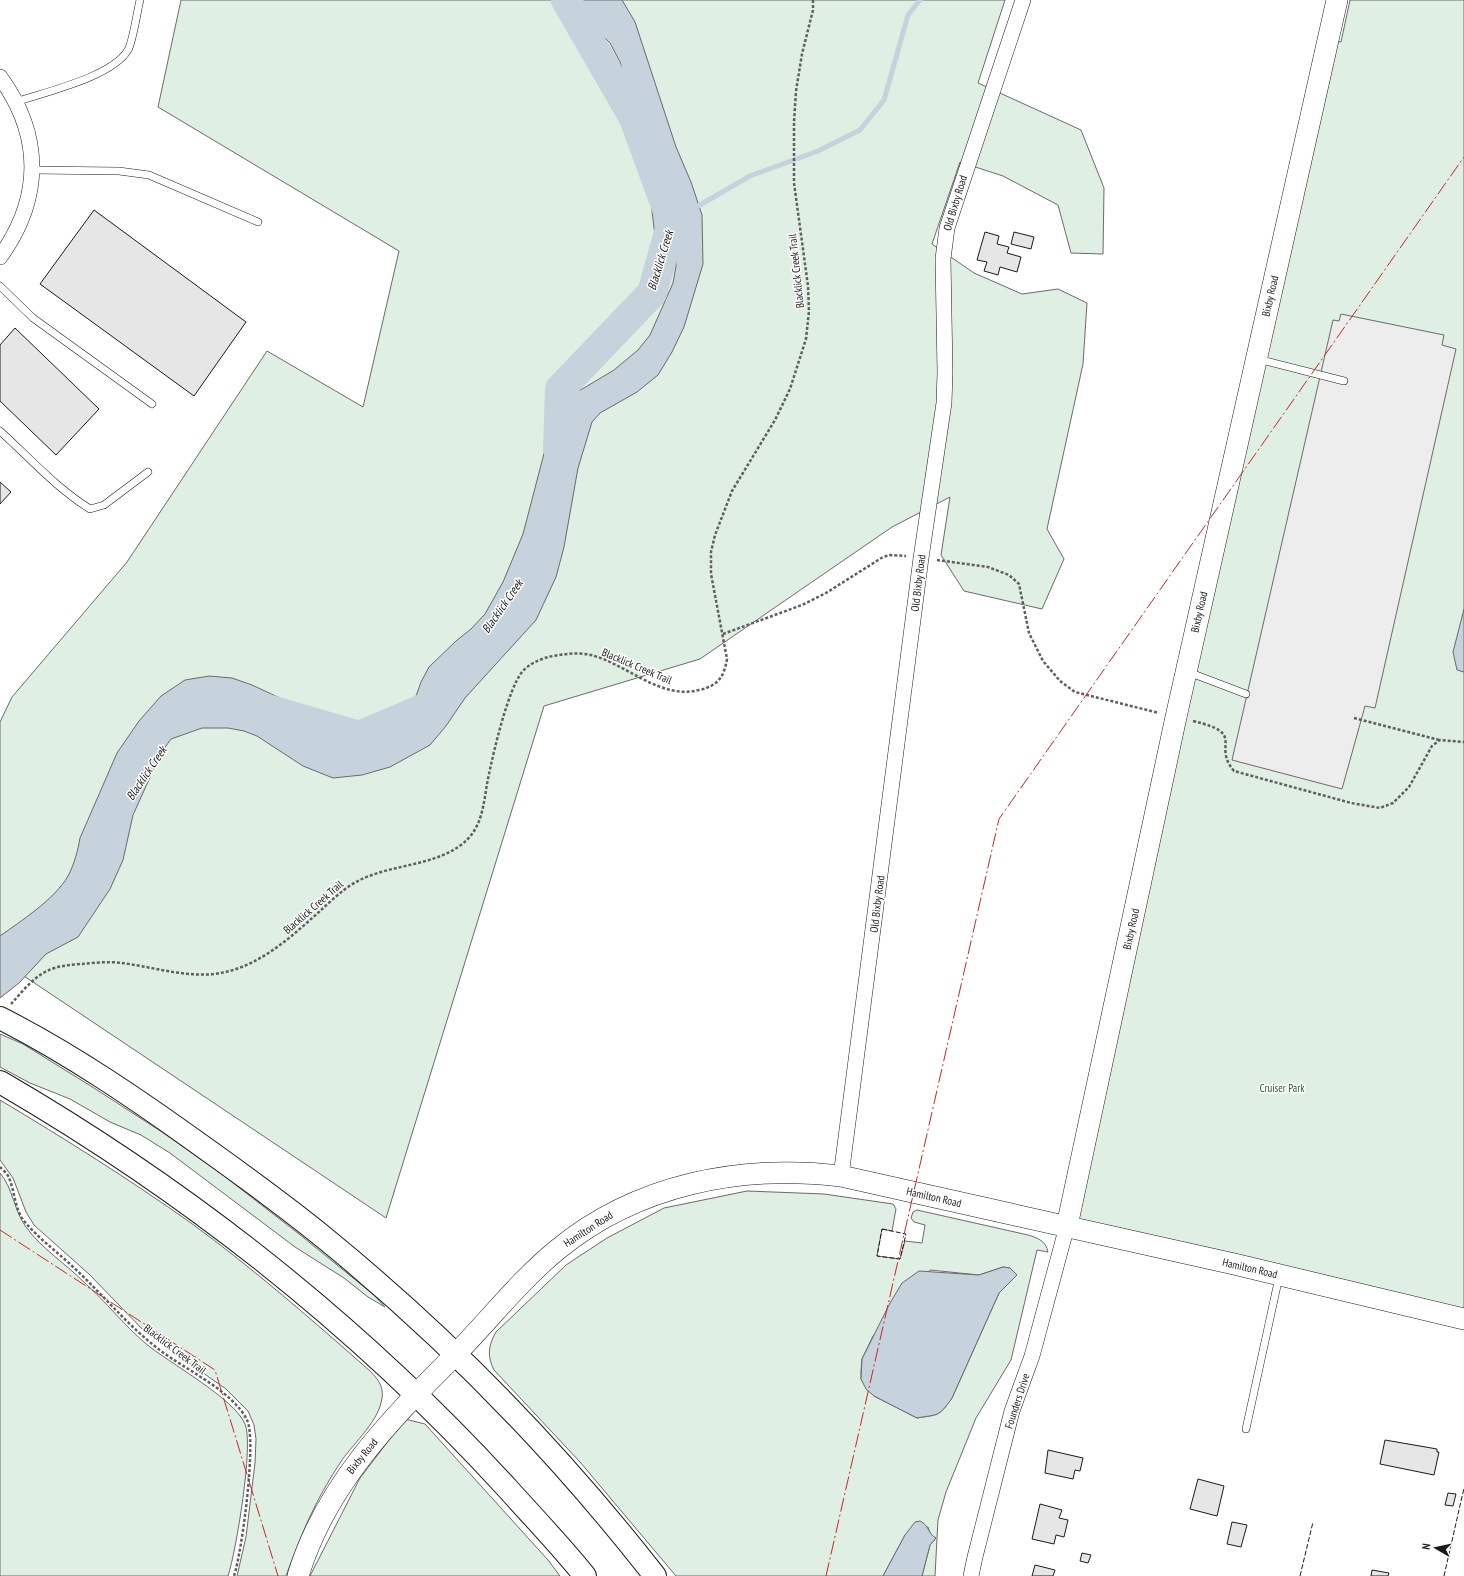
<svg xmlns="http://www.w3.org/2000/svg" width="1464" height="1576" font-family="'PT Sans Narrow',sans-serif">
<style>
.green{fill:#e0efe3;stroke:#6a6a6a;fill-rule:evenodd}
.parking{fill:#ededed;stroke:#6a6a6a}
.water{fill:#c6d2dc;stroke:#6a6a6a}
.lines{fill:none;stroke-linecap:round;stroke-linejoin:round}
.stream{stroke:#c6d2dc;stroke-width:5}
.river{stroke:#c6d2dc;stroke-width:30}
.building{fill:#e6e6e6;stroke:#1a1a1a}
.lane-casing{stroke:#1a1a1a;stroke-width:8}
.street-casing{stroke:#1a1a1a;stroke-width:16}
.secondary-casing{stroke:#1a1a1a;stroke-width:22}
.primary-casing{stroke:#1a1a1a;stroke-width:24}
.path{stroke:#5f5f5f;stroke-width:2.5;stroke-dasharray:3 2;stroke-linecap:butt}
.lane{stroke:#fff;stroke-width:7}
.street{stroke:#fff;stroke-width:15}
.secondary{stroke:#fff;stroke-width:21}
.primary{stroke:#fff;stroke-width:22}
.fence{stroke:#1a1a1a;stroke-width:1;stroke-dasharray:5 2;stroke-linecap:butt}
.power{stroke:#c62828;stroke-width:1;stroke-dasharray:14 3 2 3;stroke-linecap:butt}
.labels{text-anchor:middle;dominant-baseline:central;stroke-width:3;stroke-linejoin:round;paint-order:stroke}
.street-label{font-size:11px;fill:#1a1a1a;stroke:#fff}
.park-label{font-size:11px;fill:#2b5a34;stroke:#fff}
.water-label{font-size:12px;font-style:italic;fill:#1a1a1a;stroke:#fff}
</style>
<rect width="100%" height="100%" fill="#fff"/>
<path class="green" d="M181 0H1005L978 83 1081 130 1104 188 1103 254 1071 253 1058 205 1003 176 960 162 932 244 974 273 1022 294 1058 289 1087 303 1083 364 1047 529 1064 559 1042 609 964 591 941 555 950 497 892 527 700 659 544 706 386 1218 0 960V722L12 697 127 562 267 351 363 407 399 251 158 107Z
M1350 0H1464V1319L1067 1226 1328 39 1341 42Z
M0 1034 23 1044 94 1088 162 1132 219 1172 299 1234 374 1295 385 1307 368 1297 344 1278 295 1247 170 1153 141 1135 110 1122 70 1099 30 1083 0 1067Z
M0 1100C65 1139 129 1179 191 1223 254 1269 312 1320 370 1371 380 1381 385 1389 381 1403 376 1424 351 1446 340 1463 315 1501 301 1534 286 1576H237L246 1537 255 1463 256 1439 254 1425 248 1411 226 1389 146 1333 90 1275 34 1225 26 1212 13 1178 0 1160Z
M0 1173C13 1188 14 1211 26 1227 42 1249 66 1264 85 1283 106 1302 123 1324 145 1343 169 1363 234 1398 245 1424 254 1444 236 1552 228 1576H0Z
M747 1191 824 1194 893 1204 896 1209 892 1231 882 1229 877 1256 900 1259 905 1241 922 1243 925 1225 914 1222 911 1218 913 1212 917 1210 1028 1235C1038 1238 1046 1241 1048 1252L1037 1250 1011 1360 976 1418 946 1492 938 1520 935 1576H922L930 1545 936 1538 931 1536 928 1527 905 1535 883 1576H676L580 1462 494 1370C487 1356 488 1346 496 1332L566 1265 607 1238 664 1208ZM1003 1267 1010 1268 1017 1275 999 1293 952 1398C938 1418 938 1414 917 1418L874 1396 861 1379V1371L862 1359 873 1336 930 1270 979 1275Z
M405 1419 425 1424 548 1560 560 1576H310L360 1478Z"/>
<path class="parking" d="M1341 314 1444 335 1442 345 1456 349 1375 708 1365 706 1342 789 1232 760 1333 320 1339 321Z"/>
<path class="water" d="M567 0H622L635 22 676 147 691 182 702 215 703 264 684 327 672 352 658 375 637 392 600 413 592 422 578 468 564 547 556 577 536 620 465 698 446 726 430 745 390 767 362 775 333 778 303 766 257 736 244 731 228 728H202L171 739 161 753 133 815 123 860 110 889 78 937 46 954 19 983 0 998V936C21 921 55 899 68 876 74 865 78 850 80 838L117 753 139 721 161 696 185 680 209 676 232 678 252 685 280 698 305 723 324 735 343 740 386 735 401 726 409 716 421 682 429 667 456 641 471 629 485 614 503 582 523 534 552 423 562 403 573 393 584 388 614 370 638 350 650 335 673 283 676 266 675 252 668 243 656 244 643 137 620 62 610 43Z
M1464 609V672L1457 670 1453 652Z
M1003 1267 1010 1268 1017 1275 999 1293 952 1398C938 1418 938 1414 917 1418L874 1396 866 1389 861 1379 862 1359 890 1303 902 1283 919 1271 979 1275Z
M920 1521C929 1525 928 1534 936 1538L930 1545 922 1576H883L905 1535 915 1522Z"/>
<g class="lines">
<path class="stream" d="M693 209 750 176 818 151 860 130 884 100 908 15 920 0"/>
<path class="river" d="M558 449 560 389 652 293 672 222 634 118 566 0
M260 707 359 736 434 704 443 690"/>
</g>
<path class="building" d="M94 210 246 322 194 396 40 284Z
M985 232 999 236 997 244 1009 247 1007 253 1021 257 1017 272 1000 267 998 275 984 271 987 262 977 260Z
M1014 232 1034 237 1031 249 1011 244Z
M15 328 99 409 56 455 0 401V345Z
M0 482 11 492 0 504Z
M1385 1440 1437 1449V1452H1439L1434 1475 1380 1464Z
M1048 1450 1083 1458 1080 1471 1075 1470 1073 1479 1045 1473Z
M1198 1479 1224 1486 1217 1516 1190 1509Z
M1448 1493 1456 1494 1453 1506 1445 1505Z
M1040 1504 1062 1510 1059 1518 1068 1520 1064 1537 1056 1535 1054 1544 1032 1539Z
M1232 1522 1247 1525 1241 1547 1227 1544Z
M1082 1553 1091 1555 1088 1563 1080 1561Z
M1035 1565 1055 1570 1053 1576H1032Z
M1372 1570 1389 1573 1388 1576H1371Z"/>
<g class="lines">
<g class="lane-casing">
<path id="lane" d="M16 102C45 92 112 77 128 50 133 41 137 12 140 0
M33 170 119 171 149 175 258 222
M0 286 33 318 152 404
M1258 359 1344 381
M0 431C30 458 55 487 90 509L104 505 148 472
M1196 675 1246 694
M1246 1429 1279 1277"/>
</g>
<g class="street-casing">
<path id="street" d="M0 77C43 136 42 199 0 257
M841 1176 921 558 944 403 945 372 943 259 947 228 1023 0
M971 1576 975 1557 1012 1411 1032 1356 1067 1226"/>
</g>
<g class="secondary-casing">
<path id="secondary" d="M1067 1226 1176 717 1337 0
M298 1576C325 1487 387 1423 451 1359 487 1323 518 1282 557 1250 637 1184 741 1164 841 1176L1234 1264 1464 1319"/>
</g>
<g class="primary-casing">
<path id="primary" d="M0 1018C71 1054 138 1100 202 1146 244 1176 287 1207 327 1240 448 1339 559 1453 655 1576
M0 1082C191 1193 359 1326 508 1489 534 1518 561 1546 585 1576"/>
</g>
<path class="path" d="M937 560 988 567 1009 575 1019 584 1029 633 1043 661 1060 681 1075 692 1159 713
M723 634 802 605 826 593 883 557 890 555 906 556
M1354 718 1439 740
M1193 721C1248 734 1211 744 1234 771L1351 803 1380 808 1393 803 1409 787 1432 746 1440 740 1464 742
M11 1004C21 993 32 979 45 972 56 966 68 965 81 964 94 963 109 961 122 963 153 967 183 977 214 974 257 969 290 938 320 911 331 901 343 889 356 882 389 864 431 867 461 845 485 827 483 800 489 774 494 750 508 690 522 672 528 665 536 661 545 658 559 654 577 652 591 655 627 664 660 700 699 690 718 686 724 677 727 659L711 574V552L715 535 732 491 775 420 790 389 806 339 809 311 808 286 794 183V122L796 91 802 54 813 10V0
M0 1167C3 1170 8 1174 9 1178 15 1192 15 1210 24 1221 38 1238 55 1250 71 1265 105 1296 132 1332 171 1358 195 1374 234 1394 247 1420 257 1440 242 1552 234 1576"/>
<use href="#lane" class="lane"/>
<use href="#street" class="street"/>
<use href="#secondary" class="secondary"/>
<use href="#primary" class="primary"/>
<path class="fence" d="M882 1229 906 1234 900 1259 877 1256Z
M1300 1576 1313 1522
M1444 1576 1464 1488"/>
<path class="power" d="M0 1230 215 1370 278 1576
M826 1576 999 819 1464 157"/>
</g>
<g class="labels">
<g class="street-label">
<text transform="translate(955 203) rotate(-73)">Old Bixby Road</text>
<text transform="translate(796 271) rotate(-96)">Blacklick Creek Trail</text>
<text transform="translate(1270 296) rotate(-77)">Bixby Road</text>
<text transform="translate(918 583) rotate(-83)">Old Bixby Road</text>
<text transform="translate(1199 612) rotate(-77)">Bixby Road</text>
<text transform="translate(637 666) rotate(23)">Blacklick Creek Trail</text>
<text transform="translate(877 904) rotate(-83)">Old Bixby Road</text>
<text transform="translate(313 907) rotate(-41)">Blacklick Creek Trail</text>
<text transform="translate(1131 929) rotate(-78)">Bixby Road</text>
<text transform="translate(934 1197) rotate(13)">Hamilton Road</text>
<text transform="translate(588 1229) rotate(-33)">Hamilton Road</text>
<text transform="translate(1250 1268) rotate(13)">Hamilton Road</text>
<text transform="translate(175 1349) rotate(37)">Blacklick Creek Trail</text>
<text transform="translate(1017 1401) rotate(-72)">Founders Drive</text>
<text transform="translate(362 1456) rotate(-51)">Bixby Road</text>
</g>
<g class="park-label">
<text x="1282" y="1088">Cruiser Park</text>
</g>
<g class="water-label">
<text transform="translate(660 260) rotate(-73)">Blacklick Creek</text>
<text transform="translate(502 606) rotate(-55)">Blacklick Creek</text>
<text transform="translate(146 773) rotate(-56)">Blacklick Creek</text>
</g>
</g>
<g transform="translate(1436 1548) rotate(279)" stroke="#ffffff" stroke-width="3" paint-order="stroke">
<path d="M0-3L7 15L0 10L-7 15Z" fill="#1a1a1a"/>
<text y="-6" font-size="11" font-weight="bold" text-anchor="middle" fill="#1a1a1a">N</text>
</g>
</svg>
